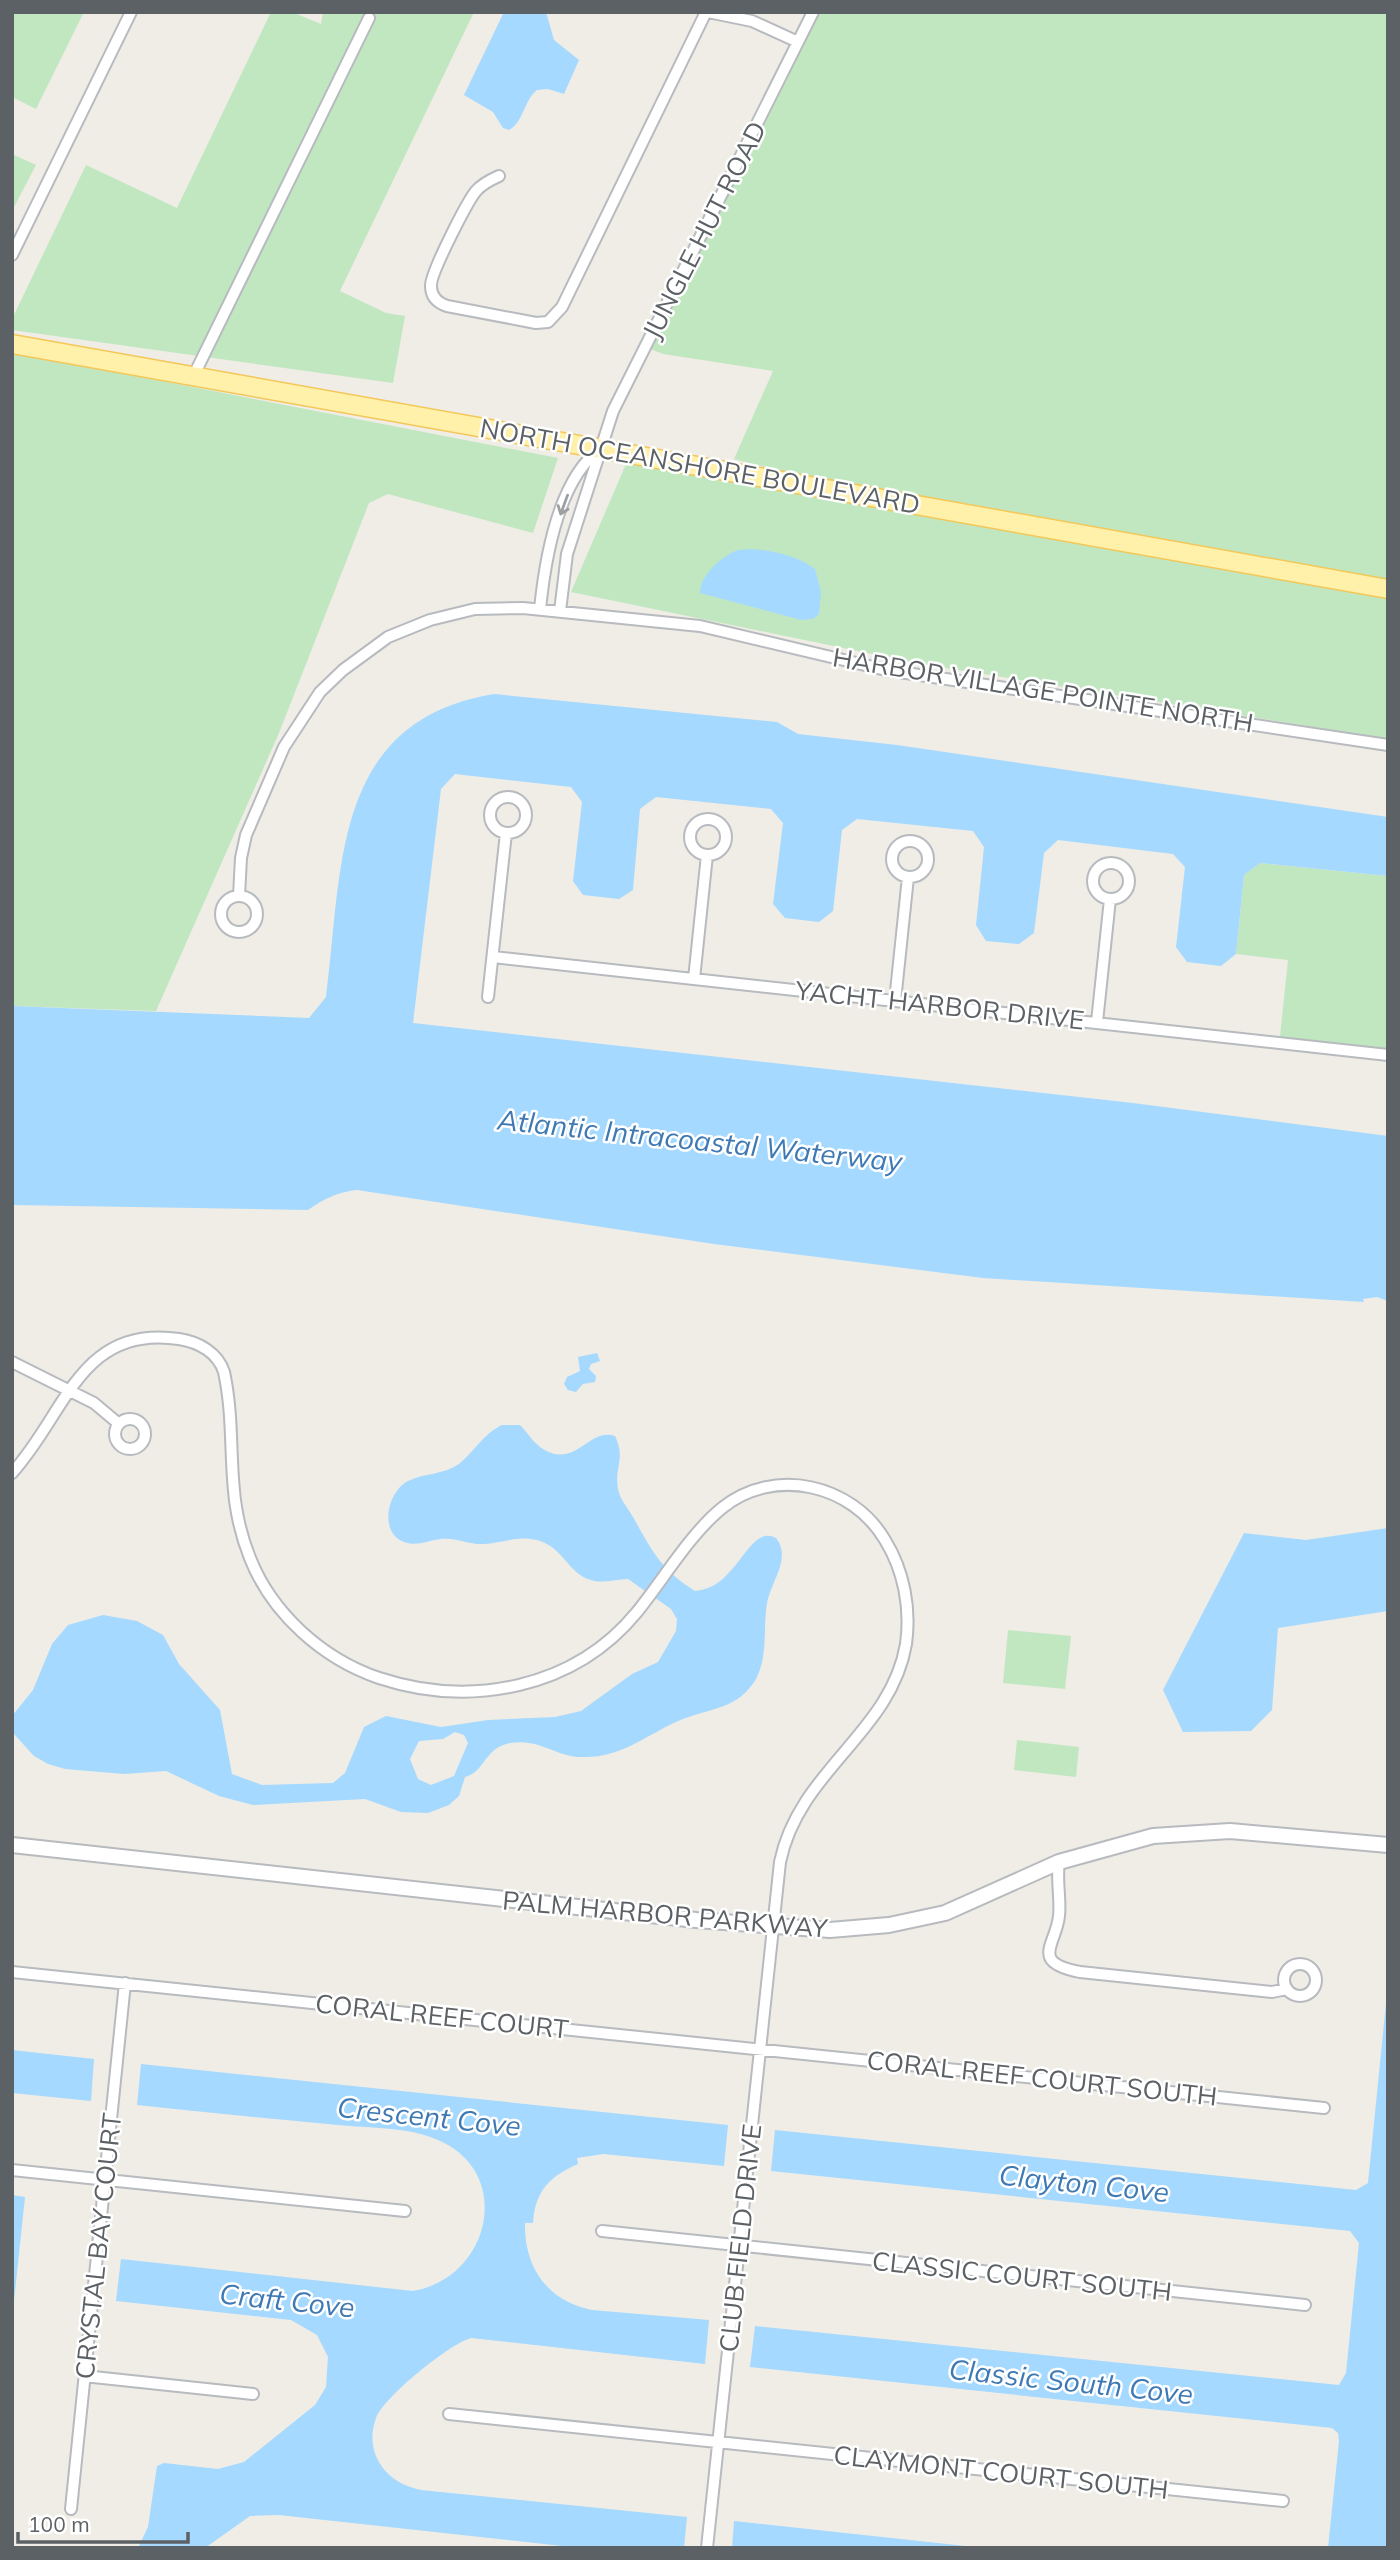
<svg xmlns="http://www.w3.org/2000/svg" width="1400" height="2560" font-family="Mulish,sans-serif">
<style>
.green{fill:#c1e7c1}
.water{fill:#a5d9ff;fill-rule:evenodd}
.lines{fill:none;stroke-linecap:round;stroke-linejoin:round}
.minor-casing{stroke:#b7babf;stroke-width:14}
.tertiary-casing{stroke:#b7babf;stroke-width:18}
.primary-casing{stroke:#f4c759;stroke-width:21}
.minor{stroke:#fff;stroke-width:10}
.tertiary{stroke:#fff;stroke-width:14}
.primary{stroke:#fff0aa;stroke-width:18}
.oneway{stroke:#9da0a3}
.labels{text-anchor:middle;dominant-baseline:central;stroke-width:5;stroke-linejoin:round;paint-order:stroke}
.street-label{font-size:26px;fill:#5c6165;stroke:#fff}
.water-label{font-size:28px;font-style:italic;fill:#3f79b3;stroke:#fff}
</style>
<rect width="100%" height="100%" fill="#efede5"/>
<path class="green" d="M12 12H84L36 109 12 97Z
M271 12H292L321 24 323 12H474L340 291 386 313 405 316 393 383 12 330V319L86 165 177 208Z
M819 12H1388V583L813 480 734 459 773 371 663 354 648 348Z
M12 154 36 165 12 211Z
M12 352 558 458 533 533 388 494 369 503 279 733 156 1011 12 1006Z
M626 464 812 491 1388 595V739L921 664 571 592Z
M1260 863 1388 876V1058L1279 1046 1288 960 1236 954 1244 875Z
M1008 1630 1071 1636 1065 1689 1003 1683Z
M1017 1740 1079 1747 1076 1777 1014 1770Z"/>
<path class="water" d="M504 12H546L554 40 579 60 564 94 548 89 537 90C524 100 523 123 509 130L503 128 493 112 464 95Z
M738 550C761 547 796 554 815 569L821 592 819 614 813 619 801 620 700 593C700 575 722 556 738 550Z
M494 694 777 722 798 734 897 745 1388 817V876L1260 863 1244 875 1236 954 1221 966 1187 962 1176 947 1185 867 1173 854 1058 840 1044 853 1034 933 1019 944 986 941 976 925 984 847 973 831 857 819 842 830 833 911 819 922 785 918 773 904 783 823 771 809 656 797 640 809 633 890 619 899 583 895 573 881 582 802 571 787 455 774 441 789 413 1023 1133 1103 1388 1136V1301L1377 1297 1363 1299 1364 1302 983 1278 714 1244 357 1190C337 1192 324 1199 308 1210L12 1205V1006L309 1018 326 997C343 868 331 721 494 694Z
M597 1353 600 1361 591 1364 589 1369 596 1376 595 1382 583 1384 576 1392 568 1390 564 1384 567 1377 580 1371 578 1357Z
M502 1425H520C528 1433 533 1443 543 1449 576 1469 589 1427 615 1436 626 1459 614 1467 618 1489 620 1500 628 1508 633 1517 652 1551 661 1570 695 1591 738 1589 748 1523 776 1538 792 1558 771 1581 767 1603 763 1627 768 1654 757 1677 739 1711 706 1708 676 1722 643 1737 621 1758 582 1757 556 1757 540 1738 510 1743 484 1748 485 1772 465 1777L459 1796 449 1805 428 1813 401 1812 365 1799 253 1805 219 1796 166 1771 124 1774 65 1769 48 1764 34 1756 14 1734 12 1716 33 1690 52 1644 68 1625 103 1615 137 1621 163 1635 179 1664 220 1710 232 1774 262 1785 333 1783 345 1773 364 1727 386 1716 441 1727 488 1720 555 1717 581 1711 632 1674 658 1662 676 1631 677 1619 671 1609 628 1579C616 1579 603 1584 591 1580 566 1573 563 1543 531 1539 515 1537 500 1543 484 1544 469 1545 456 1537 441 1539 429 1540 417 1547 404 1542 378 1532 388 1491 408 1481 424 1473 443 1475 459 1464 475 1451 483 1434 502 1425ZM455 1732 464 1735 468 1743 454 1776 431 1785 418 1779 410 1759 419 1741 443 1739Z
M1388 1528V1611L1278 1628 1272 1710 1251 1731 1183 1732 1163 1690 1244 1533 1306 1540Z
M1388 1983V2548H1328L1339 2441 1338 2433 1332 2428 750 2367 755 2326 1339 2385 1346 2373 1359 2243 1350 2231 771 2171 775 2130 1356 2190 1368 2183Z
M12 2050 94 2059 91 2101 12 2093Z
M141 2064 728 2125 724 2166 603 2154 577 2158 578 2164C550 2176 535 2191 533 2223H525C524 2267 547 2301 592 2310L709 2320 705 2364 471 2338C449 2344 384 2397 376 2418 363 2454 387 2484 421 2490L687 2517 684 2548H580L279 2515 250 2516 205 2548H138L148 2527 157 2466 164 2463 218 2469 244 2462 315 2405 326 2387 328 2357 317 2335 291 2320 116 2301 121 2259 413 2291C490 2278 515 2173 438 2140 409 2127 370 2128 338 2125 271 2119 204 2112 137 2105Z
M12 2195 25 2197 12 2320Z
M734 2521 984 2548H732Z"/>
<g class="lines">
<g class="minor-casing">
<path id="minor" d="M708 12 752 21 798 42
M499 176C490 180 482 184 476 191 467 202 430 274 431 286 431 297 438 303 447 306L536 323 548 322 562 307 706 12
M12 255 131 12
M193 377 369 18
M540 609C545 560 558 480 600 449
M560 611 567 554 613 411 813 12
M490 815a18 18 0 1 1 36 0a18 18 0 1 1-36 0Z
M690 837a18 18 0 1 1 36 0a18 18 0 1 1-36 0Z
M892 859a18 18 0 1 1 36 0a18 18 0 1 1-36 0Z
M1093 881a18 18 0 1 1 36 0a18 18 0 1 1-36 0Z
M239 896 241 858 246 835 284 747 320 692 343 670 388 637 430 620 475 609 523 608 700 626 886 670 1388 745
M221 914a18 18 0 1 1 36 0a18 18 0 1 1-36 0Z
M493 957 1388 1055
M694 979 707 855
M488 997 506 833
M895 1001 908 877
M1097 1022 1110 899
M12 1362 94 1403 119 1424
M115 1434a15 15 0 1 1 30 0a15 15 0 1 1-30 0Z
M12 1473C66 1414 80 1324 179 1339 199 1342 218 1353 224 1372 238 1437 223 1492 250 1558 272 1614 323 1659 379 1678 470 1708 574 1689 637 1612 663 1580 690 1534 722 1508 774 1466 852 1484 885 1540 904 1571 911 1608 906 1644 891 1733 799 1770 780 1862L707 2548
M1059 1862C1056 1881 1061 1898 1059 1916 1056 1945 1029 1962 1080 1972L1272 1992 1287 1989
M1284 1980a16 16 0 1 1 32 0a16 16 0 1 1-32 0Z
M12 1972 1324 2108
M12 2170 405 2211
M602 2231 1305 2305
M84 2376 253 2394
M449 2414 1283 2501
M71 2509 125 1983"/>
</g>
<g class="tertiary-casing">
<path id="tertiary" d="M12 1845 696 1920 830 1930 889 1925 945 1913 1059 1862 1153 1836 1230 1831 1388 1845"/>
</g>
<g class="primary-casing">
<path id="primary" d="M12 344 1388 589"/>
</g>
<use href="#minor" class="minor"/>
<use href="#tertiary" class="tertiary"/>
<use href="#primary" class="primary"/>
</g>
<defs><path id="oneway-shaft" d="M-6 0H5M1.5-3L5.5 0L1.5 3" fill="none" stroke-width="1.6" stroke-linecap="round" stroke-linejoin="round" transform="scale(1.75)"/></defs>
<use class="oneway" href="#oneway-shaft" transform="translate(564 505) rotate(110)"/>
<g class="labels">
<g class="street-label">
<text transform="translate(704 230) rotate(-63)">JUNGLE HUT ROAD</text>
<text transform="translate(700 466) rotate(10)">NORTH OCEANSHORE BOULEVARD</text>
<text transform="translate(1043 690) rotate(9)">HARBOR VILLAGE POINTE NORTH</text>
<text transform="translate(940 1005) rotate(6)">YACHT HARBOR DRIVE</text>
<text transform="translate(665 1914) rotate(5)">PALM HARBOR PARKWAY</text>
<text transform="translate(442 2016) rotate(6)">CORAL REEF COURT</text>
<text transform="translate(1042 2078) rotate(6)">CORAL REEF COURT SOUTH</text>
<text transform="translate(740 2238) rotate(-84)">CLUB FIELD DRIVE</text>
<text transform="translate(98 2246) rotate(-84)">CRYSTAL BAY COURT</text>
<text transform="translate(1022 2276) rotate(6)">CLASSIC COURT SOUTH</text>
<text transform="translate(1001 2472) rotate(6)">CLAYMONT COURT SOUTH</text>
</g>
<g class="water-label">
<text transform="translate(700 1140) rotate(6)">Atlantic Intracoastal Waterway</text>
<text transform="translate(429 2116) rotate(6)">Crescent Cove</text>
<text transform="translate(1084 2183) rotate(6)">Clayton Cove</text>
<text transform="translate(287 2300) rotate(6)">Craft Cove</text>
<text transform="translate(1071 2381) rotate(6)">Classic South Cove</text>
</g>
</g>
<rect width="1400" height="2560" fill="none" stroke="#5c6165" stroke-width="28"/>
<path d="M18 2532v10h170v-10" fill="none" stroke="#5c6165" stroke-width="3.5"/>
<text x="28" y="2532" font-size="21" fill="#5c6165" stroke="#ffffff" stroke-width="5" paint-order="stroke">100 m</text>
</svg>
